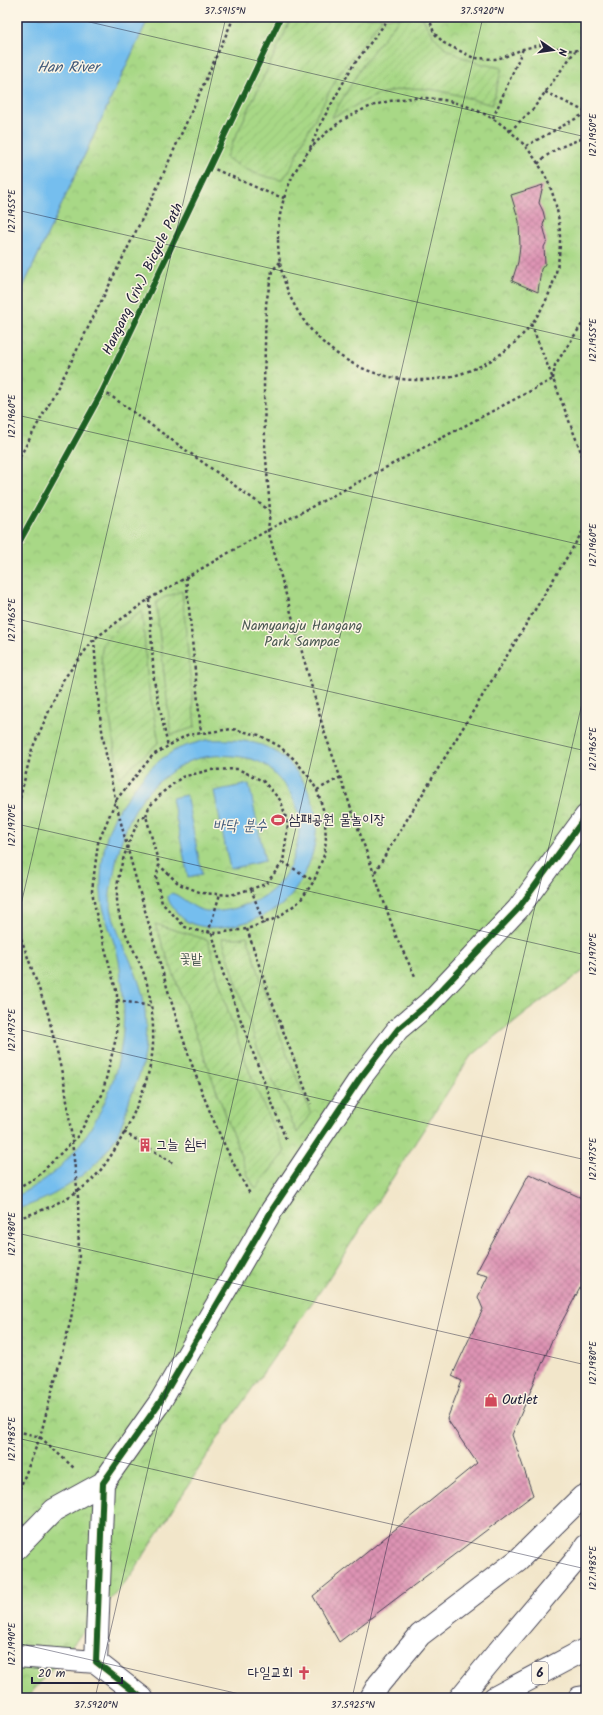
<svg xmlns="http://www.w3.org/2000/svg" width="603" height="1715" font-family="Kalam,'Poor Story',sans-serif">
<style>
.park{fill:url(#park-crowns);stroke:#657d60}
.garden{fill:url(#garden-furrows);stroke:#657d60}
.water{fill:#75beee;stroke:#4c7094}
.building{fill:url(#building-cross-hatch)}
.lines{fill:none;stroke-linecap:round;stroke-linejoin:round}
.minor-casing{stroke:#413f50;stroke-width:24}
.major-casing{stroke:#413f50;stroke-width:24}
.path{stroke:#413f50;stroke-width:2.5;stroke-dasharray:3 3;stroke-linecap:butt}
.minor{stroke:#fff;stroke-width:22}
.major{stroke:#fff;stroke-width:22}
.cycleway-casing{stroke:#fcf5e5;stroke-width:8}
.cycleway{stroke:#1b5e20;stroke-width:6}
.ticks{fill:none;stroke:#22223b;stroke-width:1;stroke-opacity:0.45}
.labels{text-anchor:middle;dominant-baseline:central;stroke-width:3;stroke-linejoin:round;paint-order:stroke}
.shield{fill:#fcf5e5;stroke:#63616e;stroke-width:1}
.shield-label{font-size:13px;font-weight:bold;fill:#22223b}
.street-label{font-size:14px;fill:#22223b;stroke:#fcf5e5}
.park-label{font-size:14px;fill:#4a5952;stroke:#fcf5e5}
.poi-label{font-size:14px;fill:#22223b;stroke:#fcf5e5;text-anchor:start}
.water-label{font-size:15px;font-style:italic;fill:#3f597a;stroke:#fcf5e5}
.neatline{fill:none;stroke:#22223b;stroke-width:1.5}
.ticks-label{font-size:10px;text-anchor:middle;fill:#22223b}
</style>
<defs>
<pattern id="park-crowns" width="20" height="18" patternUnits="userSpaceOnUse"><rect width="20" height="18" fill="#a8d886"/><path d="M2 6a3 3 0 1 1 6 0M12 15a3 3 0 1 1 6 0" fill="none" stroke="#90b975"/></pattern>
<pattern id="garden-furrows" width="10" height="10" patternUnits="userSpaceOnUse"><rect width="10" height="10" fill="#a8d886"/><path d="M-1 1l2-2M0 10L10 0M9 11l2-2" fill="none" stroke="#90b975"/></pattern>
<pattern id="building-cross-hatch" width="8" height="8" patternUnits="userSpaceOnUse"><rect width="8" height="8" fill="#dd93b3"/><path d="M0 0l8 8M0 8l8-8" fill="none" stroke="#b37893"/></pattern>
</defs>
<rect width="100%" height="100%" fill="#fcf5e5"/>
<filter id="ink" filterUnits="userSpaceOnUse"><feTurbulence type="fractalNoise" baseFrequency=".025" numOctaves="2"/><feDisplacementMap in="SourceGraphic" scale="8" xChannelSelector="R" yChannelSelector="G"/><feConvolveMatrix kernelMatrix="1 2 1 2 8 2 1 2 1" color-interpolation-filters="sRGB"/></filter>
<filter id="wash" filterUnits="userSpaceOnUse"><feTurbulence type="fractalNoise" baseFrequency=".012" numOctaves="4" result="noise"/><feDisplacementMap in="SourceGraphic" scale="16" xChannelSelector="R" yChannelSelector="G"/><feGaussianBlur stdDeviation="0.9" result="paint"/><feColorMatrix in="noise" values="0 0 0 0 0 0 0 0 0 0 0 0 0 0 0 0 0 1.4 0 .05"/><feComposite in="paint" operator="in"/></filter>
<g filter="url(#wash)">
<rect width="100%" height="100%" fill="#f2e6ca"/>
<path class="park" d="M149 17H586V969L525 1013 470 1057 323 1287 224 1429 132 1574 27 1698H17V300Z"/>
<path class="garden" d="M292 17H383L339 74 306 135 289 172 281 180C261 176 242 170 226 157Z
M400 17H423C424 22 427 26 430 31 447 56 474 63 502 68L492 105C450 93 416 79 373 97 359 103 345 112 331 118L364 63Z
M182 591 195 727 171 735 156 603 163 598Z
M142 611 148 685 159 742 119 778 101 657 103 643 118 628Z
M155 924 208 940C226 1012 251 1084 285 1151L256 1189 249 1178Z
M247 936 276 1026 311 1114 297 1133 258 1049 222 938H238Z"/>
<path class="water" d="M17 17H149L17 300Z
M206 740C251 739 277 741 303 781 323 813 319 850 300 882 296 889 290 898 284 903 260 923 197 942 176 911 172 906 168 902 168 896L172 893C185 898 192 909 206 911 223 913 238 908 253 902 273 894 286 878 293 858 304 828 301 801 278 778 274 774 270 768 265 765 248 754 212 753 193 760 179 765 167 775 156 784 129 807 119 844 113 878 112 885 109 892 110 899 113 936 139 967 144 1003 147 1024 146 1045 142 1065 140 1076 134 1087 130 1098 126 1111 122 1127 115 1139 93 1173 56 1198 17 1209V1196C33 1187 51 1177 64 1163 111 1113 132 1044 121 976 120 967 119 958 116 949 110 930 102 912 101 891 100 871 104 838 113 820 115 814 119 809 123 804 136 785 149 766 169 754 180 746 194 744 206 740Z
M249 784 265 861 230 869 214 791Z
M186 795 202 874 188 877 172 798Z"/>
<g id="blocks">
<path class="building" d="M543 185 539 203 543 211 545 219 543 225 547 241 544 247 545 264 541 269 538 292 512 281 518 262 520 246 519 221 511 195Z
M529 1174 586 1200V1277L552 1340 512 1435 533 1495 339 1642 313 1596 477 1463 447 1419 462 1381 452 1376 483 1309 478 1297 488 1276 476 1273Z"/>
</g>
</g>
<g filter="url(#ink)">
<use href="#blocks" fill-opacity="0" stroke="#413f50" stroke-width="1"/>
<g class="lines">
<g class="minor-casing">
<path id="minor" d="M17 1548 54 1510 103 1483
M17 1656 96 1662
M142 1698 96 1662 103 1483 160 1402 272 1210 361 1077 398 1029 429 1003 518 909 586 816
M371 1698 379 1684 420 1635 518 1560 582 1497"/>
</g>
<g class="major-casing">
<path id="major" d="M460 1698 497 1653 581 1554 586 1546
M494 1698 586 1649
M579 1698 586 1697"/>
</g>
<path class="path" d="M429 17 434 33 444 43 474 58 495 59 504 57 523 49 539 45 575 51 586 46
M545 92 586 112
M278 239a141 141 0 1 1 282 0a141 141 0 1 1-282 0Z
M493 118 523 49
M510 131 533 109 575 51
M526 146 586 113
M310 148 322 121 352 67 390 17
M538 164C551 149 568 144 586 137
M210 167 269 193 284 198
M531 324 553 379
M553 379 555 365 586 318
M102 392 111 396 270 511 265 445 264 385 266 304 272 271 280 262
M17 462 66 372 151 201 234 17
M270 511 268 530 324 731 397 939 416 978
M186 577 201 733
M149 599 154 680 168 747
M94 639C96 667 97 695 101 723 111 795 132 865 152 935 177 1024 204 1114 250 1194
M317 790 341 777
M17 810 32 749 63 680 94 639 149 599 268 530 553 379 586 465
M146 816 149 807 163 792 182 777 210 770 238 769 263 781 281 801 288 825 283 862 266 884 231 895 202 893 179 884 160 866
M283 862 314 881
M375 872 586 526
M251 889 264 924
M17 927 48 1014 65 1086 71 1132 78 1197 79 1264 71 1319 40 1437 17 1496
M247 929 266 986 311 1104
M208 933 220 894
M212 933 223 973 286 1140
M117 1000 150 1006
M124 1132 173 1163
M17 1188 37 1177 77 1137 102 1095 116 1038 117 994 97 918 92 891 98 843 116 800 153 755 187 735 232 729 259 735 279 746 294 759 309 777 317 790 323 809 325 823 326 840 324 855 314 881 300 901 277 918 247 929 218 933 202 932 185 927 162 903 156 879 159 865 146 816 139 819C129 843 117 868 117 895 116 925 136 949 145 977 152 998 155 1034 152 1055 148 1091 114 1164 85 1186 66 1200 40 1213 17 1218
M17 1431 40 1437 74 1468"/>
<use href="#minor" class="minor"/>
<use href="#major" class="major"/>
<g class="cycleway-casing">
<path id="cycleway" d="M17 546 102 392 281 17
M142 1698 96 1662 103 1483 160 1402 272 1210 361 1077 398 1029 429 1003 518 909 586 816"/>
</g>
<use href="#cycleway" class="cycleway"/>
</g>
</g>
<path class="ticks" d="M68 17 586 137M17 210 586 341M17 415 586 546M17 619 586 751M17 824 586 955M17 922 226 17M17 1029 586 1160M17 1233 586 1365M17 1438 586 1569M17 1643 257 1698M95 1698 483 17M352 1698 586 686"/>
<defs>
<g id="stadium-bare" transform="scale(1.08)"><path d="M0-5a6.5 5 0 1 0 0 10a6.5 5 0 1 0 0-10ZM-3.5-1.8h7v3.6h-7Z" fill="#d1495b" stroke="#fcf5e5" stroke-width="2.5" paint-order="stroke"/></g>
<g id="building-bare" transform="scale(1.08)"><path d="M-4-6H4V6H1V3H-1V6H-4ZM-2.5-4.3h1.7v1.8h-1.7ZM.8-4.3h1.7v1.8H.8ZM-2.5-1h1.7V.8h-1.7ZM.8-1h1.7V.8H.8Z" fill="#d1495b" stroke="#fcf5e5" stroke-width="2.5" paint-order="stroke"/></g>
<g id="shop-bare" transform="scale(1.08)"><path d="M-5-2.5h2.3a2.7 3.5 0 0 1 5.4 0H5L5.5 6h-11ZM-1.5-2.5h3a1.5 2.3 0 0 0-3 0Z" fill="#d1495b" stroke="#fcf5e5" stroke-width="2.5" paint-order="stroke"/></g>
<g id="church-bare" transform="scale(1.08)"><path d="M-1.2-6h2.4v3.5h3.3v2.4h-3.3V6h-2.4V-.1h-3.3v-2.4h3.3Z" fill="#d1495b" stroke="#fcf5e5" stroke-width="2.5" paint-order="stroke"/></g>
</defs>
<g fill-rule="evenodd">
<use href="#stadium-bare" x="278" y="820"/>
<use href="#building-bare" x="145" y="1145"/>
<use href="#shop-bare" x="491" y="1400"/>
<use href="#church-bare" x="304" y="1673"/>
</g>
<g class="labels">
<rect class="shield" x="532" y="1662" width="16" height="22" rx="3"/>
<g class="shield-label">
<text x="540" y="1673">6</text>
</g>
<g class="street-label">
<text transform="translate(143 279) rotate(-64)">Hangang (riv.) Bicycle Path</text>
</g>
<g class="park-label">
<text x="302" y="626">Namyangju Hangang<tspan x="302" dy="16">Park Sampae</tspan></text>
<text x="191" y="959">꽃밭</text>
</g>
<g class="poi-label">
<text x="289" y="820">삼패공원 물놀이장</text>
<text x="156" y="1145">그늘 쉼터</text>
<text x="502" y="1400">Outlet</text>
<text x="293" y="1673" text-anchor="end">다일교회</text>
</g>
<g class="water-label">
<text x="68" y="68">Han River</text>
<text x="240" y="826">바닥 분수</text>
</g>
</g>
<rect width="603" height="1715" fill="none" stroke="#fcf5e5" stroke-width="44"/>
<g transform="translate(553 50) rotate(103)" stroke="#fcf5e5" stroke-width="3" paint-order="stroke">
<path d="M0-3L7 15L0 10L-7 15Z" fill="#22223b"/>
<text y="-6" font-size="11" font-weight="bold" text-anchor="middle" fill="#22223b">N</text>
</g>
<path d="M32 1677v6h90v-6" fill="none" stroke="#22223b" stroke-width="2"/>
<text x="38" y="1677" font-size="12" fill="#22223b" stroke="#fcf5e5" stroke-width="3" paint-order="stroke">20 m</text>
<rect x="22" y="22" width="559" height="1671" class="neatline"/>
<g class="ticks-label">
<text x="225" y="14">37.5915°N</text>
<text x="482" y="14">37.5920°N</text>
<text transform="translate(592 135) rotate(-90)" y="4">127.1950°E</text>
<text transform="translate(11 211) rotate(-90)" y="4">127.1955°E</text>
<text transform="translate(592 340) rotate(-90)" y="4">127.1955°E</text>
<text transform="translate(11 416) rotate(-90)" y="4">127.1960°E</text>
<text transform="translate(592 545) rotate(-90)" y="4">127.1960°E</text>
<text transform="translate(11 620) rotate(-90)" y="4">127.1965°E</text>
<text transform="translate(592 749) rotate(-90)" y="4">127.1965°E</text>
<text transform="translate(11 825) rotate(-90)" y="4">127.1970°E</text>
<text transform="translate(592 954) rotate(-90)" y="4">127.1970°E</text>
<text transform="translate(11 1030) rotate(-90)" y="4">127.1975°E</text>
<text transform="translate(592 1159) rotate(-90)" y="4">127.1975°E</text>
<text transform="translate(11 1234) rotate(-90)" y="4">127.1980°E</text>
<text transform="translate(592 1363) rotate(-90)" y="4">127.1980°E</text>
<text transform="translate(11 1439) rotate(-90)" y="4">127.1985°E</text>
<text transform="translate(592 1568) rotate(-90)" y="4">127.1985°E</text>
<text transform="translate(11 1644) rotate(-90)" y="4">127.1990°E</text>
<text x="96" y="1708">37.5920°N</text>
<text x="353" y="1708">37.5925°N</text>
</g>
</svg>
